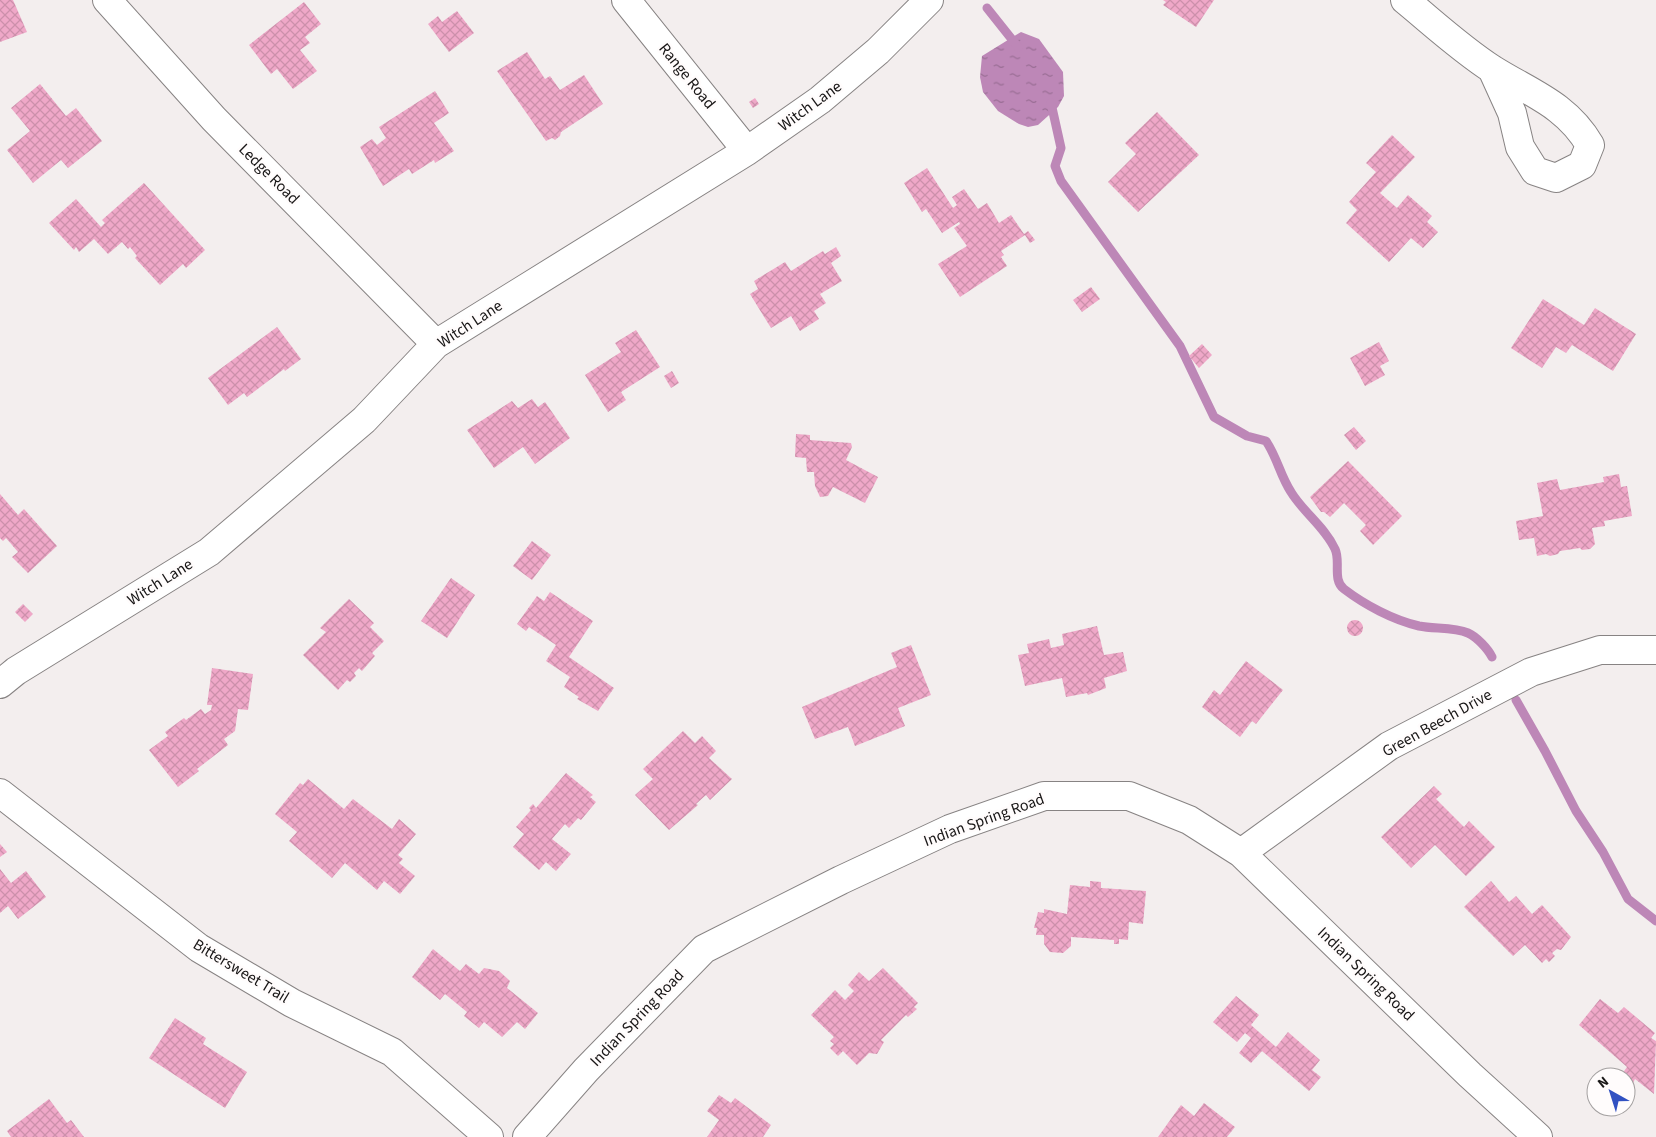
<svg xmlns="http://www.w3.org/2000/svg" width="1656" height="1137" font-family="'Source Sans 3',sans-serif">
<style>
.water{fill:url(#water-ripples)}
.lines{fill:none;stroke-linecap:round;stroke-linejoin:round}
.stream{stroke:#bd87b7;stroke-width:9}
.building{fill:url(#building-cross-hatch)}
.street-casing{stroke:#878383;stroke-width:30}
.street{stroke:#fff;stroke-width:28}
.labels{text-anchor:middle;dominant-baseline:central;stroke-width:5;stroke-linejoin:round;paint-order:stroke}
.street-label{font-size:16px;fill:#181616;stroke:#fffcfc}
</style>
<defs>
<pattern id="water-ripples" width="26" height="14" patternUnits="userSpaceOnUse" patternTransform="scale(1.25)"><rect width="26" height="14" fill="#bd87b7"/><path d="M2 4q2-2 4 0t4 0M15 11q2-2 4 0t4 0" fill="none" stroke="#996d94"/></pattern>
<pattern id="building-cross-hatch" width="8" height="8" patternUnits="userSpaceOnUse" patternTransform="scale(1.25)"><rect width="8" height="8" fill="#efa8c8"/><path d="M0 0l8 8M0 8l8-8" fill="none" stroke="#cc90ab"/></pattern>
</defs>
<rect width="100%" height="100%" fill="#f3eeee"/>
<path class="water" d="M1021 32 1039 39 1063 72 1064 96 1058 107 1038 125 1028 127 1019 124 998 111 983 92 980 77 982 56Z"/>
<g class="lines">
<path class="stream" d="M987 8 1018 47
M1051 103 1061 148 1055 166 1061 181 1180 346 1214 417 1247 436 1266 441C1277 457 1280 475 1291 492 1303 512 1325 527 1335 549 1341 561 1332 580 1344 589 1365 605 1393 620 1419 626 1434 629 1454 627 1468 633 1477 637 1488 649 1492 657
M1516 700 1545 751 1576 811 1603 852 1628 899 1656 921"/>
</g>
<path class="building" d="M0 0H13L27 32 0 42Z
M1163 0H1214L1196 27 1163 5 1166 2Z
M304 2 321 24 305 37 310 43 300 50 317 71 293 89 277 69 271 74 249 45Z
M457 11 474 33 449 52 428 24 438 16 442 22Z
M527 52 545 79 550 76 560 90 584 75 603 104 561 132 560 136 555 140 552 138 546 141 497 71Z
M40 84 66 116 76 108 102 141 68 168 61 160 33 183 7 150 30 131 11 108Z
M435 91 449 113 434 123 454 151 435 163 434 160 412 174 409 169 383 186 360 147 372 139 377 145 386 138 379 127Z
M755 98 759 104 753 108 749 102Z
M1157 112 1199 155 1138 212 1108 182 1136 154 1125 143Z
M1392 135 1415 157 1380 193 1397 208 1408 195 1432 216 1427 222 1438 232 1423 248 1411 238 1389 262 1346 223 1357 210 1349 202 1376 172 1366 163Z
M927 168 953 208 957 205 952 197 964 189 978 209 987 203 999 223 1011 215 1024 234 1028 231 1035 240 1030 243 1025 235 1001 251 1004 255 1001 257 1007 266 960 297 938 264 967 246 954 228 960 224 959 222 942 233 926 209 922 212 904 183Z
M144 183 205 250 186 268 183 264 160 285 135 258 137 256 130 247 128 249 122 242 108 254 94 239 79 252 76 247 74 250 49 223 76 199 101 227 105 223 102 220Z
M836 247 841 256 831 263 842 281 820 294 826 303 814 311 819 319 800 331 791 316 771 328 750 294 758 289 754 281 785 262 791 271 823 251 825 254Z
M1091 287 1100 299 1082 312 1073 300Z
M1543 299 1584 325 1595 308 1636 334 1613 371 1572 345 1566 353 1556 347 1542 368 1511 348Z
M277 327 301 359 285 371 284 369 247 397 244 393 228 405 208 378Z
M636 330 660 367 621 392 626 400 608 412 585 375 621 352 615 343Z
M1379 342 1389 361 1380 366 1385 375 1365 386 1350 358Z
M1202 344 1212 355 1199 368 1189 356Z
M672 371 679 383 671 388 664 376Z
M532 399 538 407 545 402 570 438 535 464 523 447 494 468 467 430 512 401 518 408Z
M1354 427 1366 441 1356 450 1344 435Z
M796 434 810 435V440L851 443 852 447 846 460 878 477 865 503 833 487 828 496 820 497 815 486 814 472H807L806 458 795 457Z
M1348 461 1402 516 1373 545 1360 531 1366 525 1344 503 1330 517 1324 512H1321L1310 497Z
M1619 474 1621 487 1627 486 1632 516 1604 521 1605 526 1592 528 1595 544 1590 549 1582 550 1580 548 1560 551 1558 554 1550 556 1546 554 1537 556 1534 538 1519 540 1516 521 1543 516 1537 483 1557 479 1560 490 1604 482 1603 477Z
M0 494 18 515 24 509 57 546 28 573 12 557 18 552 6 538 3 541 0 538Z
M532 541 551 555 532 580 513 566Z
M451 578 475 595 447 638 421 621Z
M550 592 593 621 569 657 614 688 598 711 577 699 579 697 564 687 570 677 546 661 556 645 529 627 526 631 517 624 537 596 544 601Z
M349 599 374 623 370 627 384 641 372 653 375 656 362 671 359 668 354 673 356 676 350 682 347 680 338 690 303 655 326 632 320 628Z
M23 604 33 614 25 622 15 612Z
M1347 628a8 8 0 1 1 16 0a8 8 0 1 1-16 0Z
M1097 626 1104 655 1123 652 1127 671 1104 678 1106 688 1088 695 1087 693 1066 697 1062 678 1025 686 1018 655 1029 653 1027 644 1049 639 1051 648 1064 645 1062 634Z
M911 645 931 695 898 708 905 726 855 746 848 727 815 739 802 707 897 667 891 653Z
M1246 661 1283 690 1256 724 1252 721 1240 737 1202 707 1214 690 1220 695Z
M212 668 253 674 248 710 238 709 235 731 224 739 228 745 197 769 199 771 178 787 149 750 168 736 165 732 184 718 186 720 201 709 205 714 211 710 212 705H207Z
M683 731 695 743 702 736 716 751 709 758 732 779 710 800 706 795 696 804 698 805 669 830 635 795 653 779 643 769Z
M566 773 593 795 590 797 596 802 581 820 578 818 569 828 565 824 552 839 571 854 556 871 546 862 539 870 513 847 524 834 516 827 531 810 529 808 533 804 536 808Z
M308 779 344 809 353 799 392 829 399 819 416 834 398 855 403 859 399 863 415 876 400 894 384 881 377 890 345 863 332 878 289 841 297 832 275 814 300 783 303 785Z
M1434 786 1442 794 1436 799 1464 827 1469 821 1495 847 1466 876 1435 845 1411 868 1381 837Z
M0 844 7 852 0 857Z
M0 869 11 883 26 871 46 897 18 919 8 906 0 913Z
M1090 881 1101 882V888L1146 891 1143 924 1129 922 1128 940 1119 939V944H1114V940L1071 937V946L1063 953 1050 952 1044 944V935H1036L1037 928H1034L1038 912 1044 913V909L1067 914 1070 885 1090 887Z
M1491 881 1509 902 1516 896 1532 914 1542 905 1571 937 1561 950 1557 949 1552 953 1555 956 1549 962 1546 959 1542 963 1525 945 1513 956 1464 907Z
M433 949 460 971 466 964 479 974 484 968 499 971 510 981 507 988 538 1013 525 1029 517 1022 502 1037 484 1022 479 1028 464 1016 467 1012 445 994 440 1000 412 977Z
M883 968 918 1003 914 1007 917 1009 908 1017 906 1015 881 1040 884 1042 877 1054 869 1053 857 1065 843 1051 838 1056 830 1048 834 1044 830 1041 834 1037 811 1015 835 990 845 1000 854 991 848 985 859 972 869 981Z
M1236 996 1259 1015 1251 1025 1276 1047 1288 1032 1320 1060 1312 1070 1321 1077 1309 1091 1262 1051 1251 1063 1239 1053 1251 1038 1245 1033 1237 1042 1213 1022Z
M1600 999 1618 1013 1624 1007 1655 1033 1651 1038 1656 1041 1654 1094 1635 1079 1633 1083 1622 1074 1627 1067 1579 1025Z
M175 1018 206 1038 203 1044 247 1072 225 1108 149 1058Z
M719 1095 731 1103 735 1098 771 1125 763 1137H707L719 1120 707 1111Z
M49 1099 67 1123 71 1120 84 1137H11L7 1131Z
M1204 1103 1235 1127 1227 1137H1158L1181 1105 1194 1116Z"/>
<g class="lines">
<g class="street-casing">
<path id="street" d="M107 0 214 119 436 344
M626 0 747 151
M1405 0C1433 23 1461 49 1492 69 1530 93 1566 104 1590 145L1582 165 1556 178 1535 171 1520 147 1512 113 1492 69
M0 684 16 671 209 552 364 420 436 344 747 151 820 100 878 51 929 0
M0 793 199 948 292 1003 392 1052 489 1137
M1241 853 1389 746 1531 672 1600 650H1656
M527 1137 586 1070 704 949 841 880 950 829 1044 796H1129L1189 820 1241 853 1470 1075 1538 1137"/>
</g>
<use href="#street" class="street"/>
</g>
<g class="labels">
<g class="street-label">
<text transform="translate(687 76) rotate(51)">Range Road</text>
<text transform="translate(810 106) rotate(-36)">Witch Lane</text>
<text transform="translate(269 174) rotate(45)">Ledge Road</text>
<text transform="translate(470 324) rotate(-33)">Witch Lane</text>
<text transform="translate(160 582) rotate(-32)">Witch Lane</text>
<text transform="translate(1437 723) rotate(-29)">Green Beech Drive</text>
<text transform="translate(984 820) rotate(-20)">Indian Spring Road</text>
<text transform="translate(241 971) rotate(31)">Bittersweet Trail</text>
<text transform="translate(1366 974) rotate(44)">Indian Spring Road</text>
<text transform="translate(637 1018) rotate(-46)">Indian Spring Road</text>
</g>
</g>
<g transform="translate(1611 1092) rotate(321)"><circle r="24" fill="#fffcfc" stroke="#a3a0a0"/>
<path d="M0-4L9 19L0 12L-9 19Z" fill="#3151c2"/>
<text y="-8" font-size="14" font-weight="bold" text-anchor="middle" fill="#181616">N</text>
</g>
</svg>
